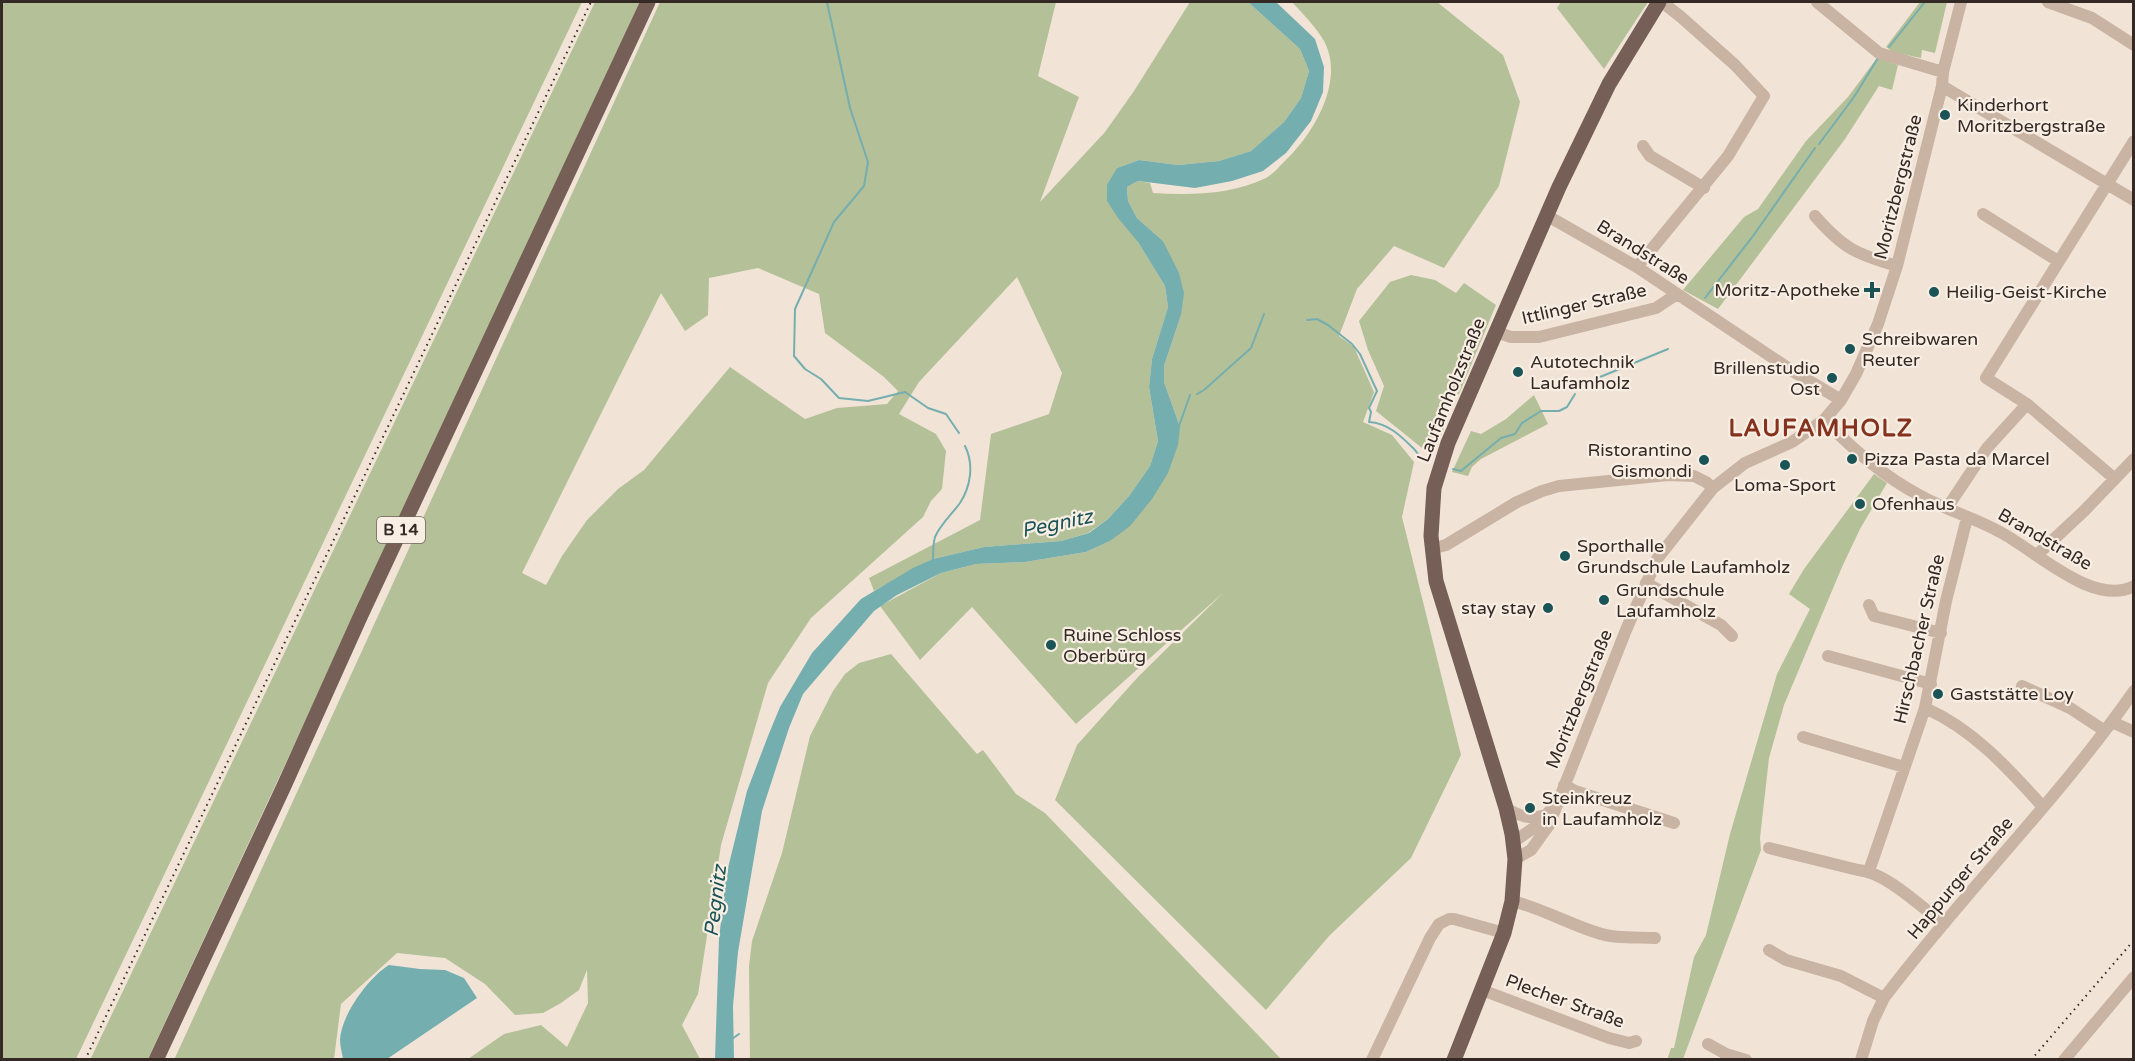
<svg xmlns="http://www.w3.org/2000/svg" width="2135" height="1061" font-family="'Varela Round',sans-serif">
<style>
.green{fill:#b4c097;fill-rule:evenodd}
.water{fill:#75aeaf}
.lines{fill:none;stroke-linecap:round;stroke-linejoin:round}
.stream{stroke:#75aeaf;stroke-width:2}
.minor{stroke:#c9b3a3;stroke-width:12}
.major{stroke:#765f56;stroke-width:15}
.rail{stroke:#342925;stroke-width:2;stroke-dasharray:1.5 4.5;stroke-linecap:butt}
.poi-dot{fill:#1a5456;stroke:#f9eee3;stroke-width:2}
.labels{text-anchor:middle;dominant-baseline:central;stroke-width:4.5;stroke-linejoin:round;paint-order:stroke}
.shield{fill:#f9eee3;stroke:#6f645e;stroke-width:1.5}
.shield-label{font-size:16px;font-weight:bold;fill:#342925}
.poi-label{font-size:18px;fill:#342925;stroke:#f9eee3;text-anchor:start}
.street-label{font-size:18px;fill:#342925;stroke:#f9eee3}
.water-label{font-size:20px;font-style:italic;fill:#1a5456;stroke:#f9eee3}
.district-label{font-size:24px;font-weight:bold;letter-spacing:1.5px;fill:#84311d;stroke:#f9eee3}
</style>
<rect width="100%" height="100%" fill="#f1e4d7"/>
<path class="green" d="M2 2H582L76 1059H2Z
M595 2H640L148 1059 90 1060Z
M660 2H1056L1038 76 1079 97 1040 202 1105 132 1134 91 1190 2H1248L1300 49 1309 71 1301 98 1284 122 1251 151 1219 161 1178 165 1139 160 1117 168 1138 242 1165 286 1168 307 1152 359 1149 387 1158 441 1150 466 1129 496 1108 519 1088 533 1061 541 984 547 933 559 874 591 869 578 980 520 991 434 1049 414 1062 373 1017 277 919 382 899 414 936 434 946 451 942 489 931 501 923 517 811 618 768 683 721 845 698 994 682 1025 700 1059H468L504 1034 541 1025 567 1047 588 1003 587 970 579 990 561 1003 543 1013 515 1015 485 984 445 958 397 953 341 1004 334 1059 174 1060ZM758 268 819 294 825 333 884 377 898 391 887 404 837 408 805 419 730 367 644 470 618 489 587 520 562 556 546 585 522 573 661 293 685 331 708 315 709 278Z
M1292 2H1437L1503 55 1520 102 1499 186 1444 268 1394 246 1357 289 1339 336 1354 347 1374 392 1363 422 1392 435 1414 462 1402 517 1461 755 1411 858 1329 936 1266 1010 1055 800 1077 745 1137 678 1224 592 1076 724 972 607 920 660 880 606 941 573 976 564 1025 562 1086 552 1110 541 1180 427 1164 382V366L1181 315 1163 241 1137 218 1128 201 1127 187 1138 181 1150 183 1153 193C1191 195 1231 195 1266 178 1272 175 1278 168 1283 163 1312 136 1346 82 1324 41 1316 27 1303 14 1292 2Z
M1561 2H1648L1604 69 1557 8Z
M1920 2H1947L1935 53 1922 50 1921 58 1893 52 1886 47Z
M1877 58 1898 65 1892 90 1879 86 1845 139 1718 309 1683 290 1744 217 1758 209 1806 141 1848 97Z
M1411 275 1435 280 1456 293 1464 283 1496 305 1459 394 1449 398 1438 424 1444 428 1432 456 1376 411 1384 386 1368 350 1359 321 1390 282Z
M1534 395 1548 424 1481 459 1472 467 1468 476 1452 472 1471 431 1481 434 1506 419Z
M1874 474 1887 483 1860 529 1842 567 1784 705 1769 758 1760 838 1761 850 1683 1059 1667 1060 1671 1048H1674L1694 957 1706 935 1730 834 1777 674 1810 609 1789 594 1804 569Z
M891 654 977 754 983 750 1016 794 1045 813 1281 1059H750L749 966 752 941 782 853 810 736 833 691 845 674 859 663Z"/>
<path class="water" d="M1248 2H1276L1315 39 1324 67 1323 92 1311 121 1286 153 1263 171 1232 181 1195 188 1138 181 1127 187 1128 201 1137 218 1163 241 1179 273 1184 293 1181 315 1164 366V382L1180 427 1178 445 1168 473 1152 499 1130 526 1110 541 1086 552 1025 562 976 564 941 573 897 595 874 611 803 694 789 728 762 811 738 952 733 1006 734 1059H715L719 939 726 876 747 791 768 736 780 707 812 653 861 599 913 568 933 559 984 547 1061 541 1089 533 1108 519 1129 496 1150 466 1158 441 1149 387 1152 359 1168 307 1165 286 1138 242 1118 218 1107 201V185L1117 168 1139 160 1178 165 1219 161 1251 151 1284 122 1301 98 1309 71 1300 49Z
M389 965 420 969 445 970 464 978 477 998 387 1059H343C342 1053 340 1046 340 1040 341 1015 369 977 389 965Z"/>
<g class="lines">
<path class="stream" d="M827 2 850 108 868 162 864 186 834 222 795 309 794 356 805 369 821 379 839 398 868 401 905 392 928 408 946 414 959 433
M1889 47 1924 3
M1819 144 1854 97 1878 58
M1705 298 1753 236 1815 148
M1307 320 1317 319 1328 325 1352 344 1360 354 1377 391 1369 408 1371 412 1369 422C1388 423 1401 436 1414 449 1419 454 1420 460 1428 462
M1600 377 1668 349
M1197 394 1204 390 1251 348 1264 314
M1178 429 1190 395
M1453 469 1461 471 1501 438 1515 434 1522 423 1541 411H1559L1567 407 1575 394
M933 561C933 554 933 544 935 537 940 525 952 514 960 503 971 486 974 464 965 446
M732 1039 739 1034"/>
<path class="minor" d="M1817 2 1879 53 1943 72
M2048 2 2092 18 2134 45
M1942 86 2134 200
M1643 146 1650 156 1704 188
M1983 214 2058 261
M1546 215 1637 267 1791 370 1841 400
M1815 216C1844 249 1856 254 1897 266
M1637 267 1728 156 1764 96 1735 65 1681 17 1662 2
M1496 332 1511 337H1539L1656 308 1677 294
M1824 420C1853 449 1884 477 1921 496 1946 510 1975 518 2000 532 2035 550 2094 608 2134 586
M2115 479 2027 404 1986 378 2134 141
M1947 508 1987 448 2027 404
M1431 549 1446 545 1517 502 1542 491 1559 486 1668 475 1694 476 1706 482 1713 488
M2038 554 2085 510 2134 459
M1646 583 1721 625 1732 636
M1869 605 1874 616 1941 633
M1828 656 1931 684
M2022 686 2070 708 2105 731
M1925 708C1973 729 2009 769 2043 807
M2112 722 2134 732
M1803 737 1904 767
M1564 785 1575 791 1674 823
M1506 808C1519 816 1530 820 1546 815
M1513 842 1538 825 1552 808
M1769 848 1858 870C1886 872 1922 908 1944 924
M1515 859 1531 850 1549 825 1626 630 1657 559 1713 488 1745 463 1792 442 1824 420 1841 400 1856 374 1878 324 1897 266 1942 86 1943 72 1961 2
M1869 871 1925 708 1946 601 1967 518
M1512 901C1541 908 1567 923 1595 932 1614 939 1635 937 1655 938
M1769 950 1786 960 1841 976 1884 998
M1482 990 1609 1038 1629 1043 1636 1041
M1708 1044 1726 1054 1746 1060
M1372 1060 1430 938 1439 924 1449 919H1454L1504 933
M1861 1060 1873 1021 1884 998C1963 893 2058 800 2134 691
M2064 1060 2134 977"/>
<path class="major" d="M156 1060 284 786 361 615 648 2
M1454 1060 1504 933 1512 901 1515 859 1512 834 1506 808 1436 581 1431 536 1434 488 1448 443 1559 187 1609 84 1659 2"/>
<path class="rail" d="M85 1060 591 2
M2031 1060 2134 940"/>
</g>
<g class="poi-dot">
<circle cx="1945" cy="115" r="6"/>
<path d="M1869 281h6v6h6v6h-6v6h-6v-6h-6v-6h6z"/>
<circle cx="1934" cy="292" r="6"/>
<circle cx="1850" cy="349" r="6"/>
<circle cx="1518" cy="372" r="6"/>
<circle cx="1832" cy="378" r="6"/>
<circle cx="1852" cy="459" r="6"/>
<circle cx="1704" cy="460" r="6"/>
<circle cx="1785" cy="465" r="6"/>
<circle cx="1860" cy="504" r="6"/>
<circle cx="1565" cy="556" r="6"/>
<circle cx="1604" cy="600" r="6"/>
<circle cx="1548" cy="608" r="6"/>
<circle cx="1051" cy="645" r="6"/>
<circle cx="1938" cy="694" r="6"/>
<circle cx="1530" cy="808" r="6"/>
</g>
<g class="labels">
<rect class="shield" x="377" y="517" width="48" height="26" rx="4.5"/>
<g class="shield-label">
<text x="401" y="530">B 14</text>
</g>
<g class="poi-label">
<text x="1957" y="105">Kinderhort<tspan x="1957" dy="21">Moritzbergstraße</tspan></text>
<text x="1860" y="290" text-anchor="end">Moritz-Apotheke</text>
<text x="1946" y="292">Heilig-Geist-Kirche</text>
<text x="1862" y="339">Schreibwaren<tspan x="1862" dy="21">Reuter</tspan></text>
<text x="1530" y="362">Autotechnik<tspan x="1530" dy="21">Laufamholz</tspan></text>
<text x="1820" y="368" text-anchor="end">Brillenstudio<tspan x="1820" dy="21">Ost</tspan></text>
<text x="1692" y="450" text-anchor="end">Ristorantino<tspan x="1692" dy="21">Gismondi</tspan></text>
<text x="1864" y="459">Pizza Pasta da Marcel</text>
<text x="1785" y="485" text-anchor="middle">Loma-Sport</text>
<text x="1872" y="504">Ofenhaus</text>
<text x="1577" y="546">Sporthalle<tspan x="1577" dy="21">Grundschule Laufamholz</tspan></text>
<text x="1616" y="590">Grundschule<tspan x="1616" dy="21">Laufamholz</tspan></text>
<text x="1536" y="608" text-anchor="end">stay stay</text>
<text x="1063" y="635">Ruine Schloss<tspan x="1063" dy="21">Oberbürg</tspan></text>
<text x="1950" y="694">Gaststätte Loy</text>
<text x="1542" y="798">Steinkreuz<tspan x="1542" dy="21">in Laufamholz</tspan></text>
</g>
<g class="street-label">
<text transform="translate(1898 187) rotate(-76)">Moritzbergstraße</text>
<text transform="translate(1643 252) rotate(32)">Brandstraße</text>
<text transform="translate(1584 304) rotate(-13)">Ittlinger Straße</text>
<text transform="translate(1451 390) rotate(-68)">Laufamholzstraße</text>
<text transform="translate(2045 539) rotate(30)">Brandstraße</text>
<text transform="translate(1919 639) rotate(-77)">Hirschbacher Straße</text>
<text transform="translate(1579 699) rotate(-68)">Moritzbergstraße</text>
<text transform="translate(1960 878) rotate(-50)">Happurger Straße</text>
<text transform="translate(1565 1001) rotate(20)">Plecher Straße</text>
</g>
<g class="water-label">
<text transform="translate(1057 524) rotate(-12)">Pegnitz</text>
<text transform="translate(716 901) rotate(-83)">Pegnitz</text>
</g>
<g class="district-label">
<text x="1821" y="428">LAUFAMHOLZ</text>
</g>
</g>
<rect width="2135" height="1061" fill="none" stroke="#342925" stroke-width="6"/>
</svg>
